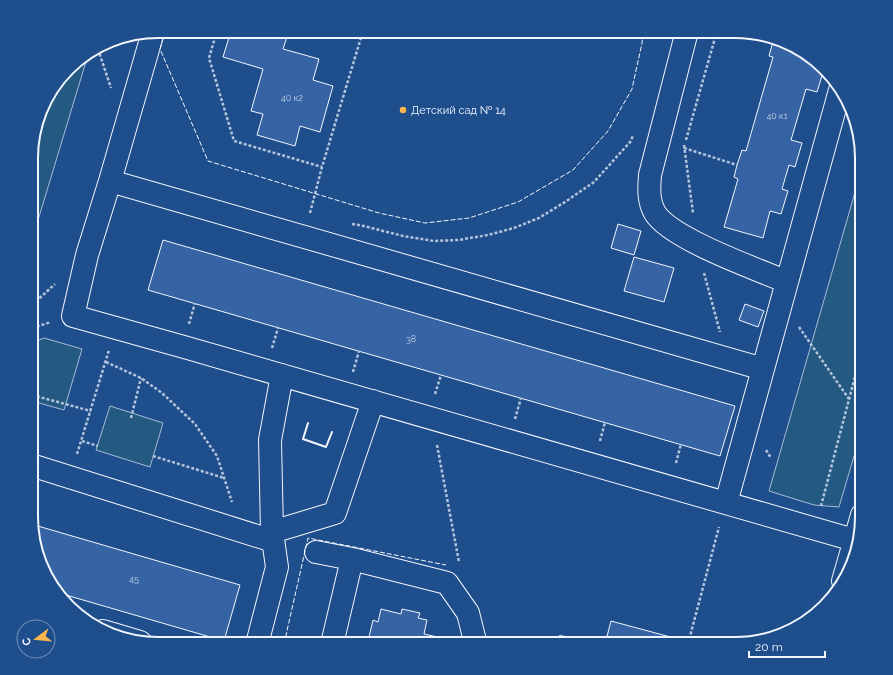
<svg xmlns="http://www.w3.org/2000/svg" width="893" height="675" font-family="Raleway,sans-serif">
<style>
.green{fill:#245a82;stroke:#a8bbd7}
.parking{fill:#305b95;stroke:#a8bbd7}
.building{fill:#3563a3;stroke:#f2f6ff}
.lines{fill:none;stroke-linecap:round;stroke-linejoin:round}
.minor-casing{stroke:#f2f6ff;stroke-width:24}
.path{stroke:#b3c4dc;stroke-width:2.5;stroke-dasharray:3 2;stroke-linecap:butt}
.minor{stroke:#1f4e8c;stroke-width:22}
.fence{stroke:#f2f6ff;stroke-width:1;stroke-dasharray:5 2;stroke-linecap:butt}
.wall{stroke:#f2f6ff;stroke-width:2}
.poi-dot{fill:#ffb74d;stroke:#1f4e8c;stroke-width:1.5}
.labels{text-anchor:middle;dominant-baseline:central;stroke-width:3;stroke-linejoin:round;paint-order:stroke}
.number-label{font-size:9px;fill:#c3d1e8}
.poi-label{font-size:11px;fill:#f2f6ff;stroke:#1f4e8c;text-anchor:start}
.rim{fill:none;stroke:#f2f6ff;stroke-width:2}
</style>
<rect width="100%" height="100%" fill="#1f4e8c"/>
<path class="green" d="M88 55 32 240V141L48 95 74 62Z
M862 168V429L839 507 814 505 769 491Z
M44 338 82 349 64 410 32 401V343Z
M110 406 163 423 150 467 96 450Z"/>
<path class="parking" d="M560 635 593 644H558Z"/>
<path class="building" d="M231 31H289L283 49 319 59 313 80 333 86 320 132 300 126 295 146 257 135 263 114 251 111 263 69 223 57Z
M774 38 784 41 818 62 817 66 824 69 817 92 806 89 791 140 802 143 795 167 789 165 782 189 788 191 781 214 770 211 763 238 724 227 738 179 734 177 737 165 742 150 746 151 773 57 769 56Z
M618 224 641 231 634 255 611 248Z
M163 240 735 406 720 456 148 290Z
M634 257 674 268 664 302 624 291Z
M745 304 764 311 758 327 739 320Z
M31 524 240 585 224 641 59 593 44 573Z
M381 609 401 614 402 609 420 613 418 618 427 620 424 634 442 638 441 644H377L378 639 369 637 373 620 378 622Z
M611 621 678 639 677 644H605Z"/>
<g class="lines">
<g class="minor-casing">
<path id="minor" d="M687 31 650 175C649 188 648 201 655 213 671 239 757 269 787 282
M153 32 110 181 763 369
M110 181 87 255 73 316 184 347 854 540
M31 465 273 541
M726 503 840 90
M272 532 335 513 373 401
M316 552 352 559 447 583 468 613 475 641V644
M843 581 862 515
M103 631 140 642
M257 644 277 567 272 532 270 440 282 375
M332 644 352 559"/>
</g>
<path class="path" d="M217 31 209 58 234 141 322 167
M733 31 773 42
M98 49 111 88
M686 140 717 31
M684 145 693 213
M684 148 737 165
M310 213 322 167 363 31
M352 224 364 226 403 236 434 241 458 240 488 235 514 228 539 218 565 202 594 182 631 141 633 135
M704 273 720 332
M32 305 55 284
M189 324 195 303
M799 327 849 399
M32 328 51 322
M272 348 278 328
M106 362 141 378 162 393 195 424 217 456 232 502
M353 372 359 351
M435 394 441 375
M32 395 91 411
M131 418 141 378
M515 419 521 398
M82 441 98 446
M600 441 605 422
M437 445 459 562
M766 450 771 458
M77 454 109 350
M153 456 224 478
M676 463 681 444
M821 506 862 350
M688 644 719 527"/>
<use href="#minor" class="minor"/>
<path class="fence" d="M165 31 160 49 208 161 379 213 425 223 469 218 518 202 573 170 608 131 632 89 642 43 643 31
M284 644 308 538 446 565
M558 644 560 635"/>
<path class="wall" d="M308 423 303 439 326 447 332 432"/>
</g>
<circle class="poi-dot" cx="403" cy="110" r="4"/>
<g class="labels">
<g class="number-label">
<text x="292" y="98">40 к2</text>
<text x="777" y="116">40 к1</text>
<text x="411" y="339">38</text>
<text x="134" y="579">45</text>
</g>
<g class="poi-label">
<text x="411" y="110">Детский сад № 14</text>
</g>
</g>
<path d="M0 0H893V675H0ZM158 38H735A120 120 0 0 1 855 158V517A120 120 0 0 1 735 637H158A120 120 0 0 1 38 517V158A120 120 0 0 1 158 38Z" fill="#1f4e8c" fill-rule="evenodd"/>
<path class="rim" d="M158 38H735A120 120 0 0 1 855 158V517A120 120 0 0 1 735 637H158A120 120 0 0 1 38 517V158A120 120 0 0 1 158 38Z"/>
<g transform="translate(36 639) rotate(254)"><circle r="19" fill="#1f4e8c" stroke="#7391ba"/>
<path d="M0-3L7 15L0 10L-7 15Z" fill="#ffb74d"/>
<text y="-6" font-size="11" font-weight="bold" text-anchor="middle" fill="#f2f6ff">С</text>
</g>
<path d="M749 651v6h76v-6" fill="none" stroke="#f2f6ff" stroke-width="2"/>
<text x="755" y="651" font-size="12" fill="#f2f6ff" stroke="#1f4e8c" stroke-width="3" paint-order="stroke">20 m</text>
</svg>
